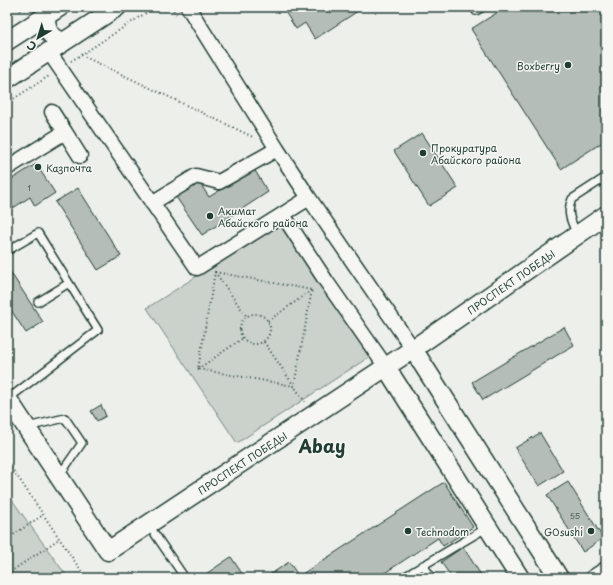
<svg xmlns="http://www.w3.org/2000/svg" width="613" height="585" font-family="'Playpen Sans',sans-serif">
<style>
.green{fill:#cbd2cc;stroke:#758880}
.building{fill:#b4bdb8;stroke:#1f3d34}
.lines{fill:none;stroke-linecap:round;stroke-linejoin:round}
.service-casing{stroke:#1f3d34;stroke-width:10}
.minor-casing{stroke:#1f3d34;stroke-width:17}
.tertiary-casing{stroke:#1f3d34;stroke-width:21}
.path{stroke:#1f3d34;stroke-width:2;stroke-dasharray:1 3;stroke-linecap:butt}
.service{stroke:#f6f6f2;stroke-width:7}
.minor{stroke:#f6f6f2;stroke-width:14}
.tertiary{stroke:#f6f6f2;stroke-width:18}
.poi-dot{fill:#1f3d34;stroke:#f6f6f2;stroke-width:1.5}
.labels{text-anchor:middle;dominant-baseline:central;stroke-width:3;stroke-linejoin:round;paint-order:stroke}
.number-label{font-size:8px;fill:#445d55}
.poi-label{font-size:10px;fill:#1f3d34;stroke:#f6f6f2;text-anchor:start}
.street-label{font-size:10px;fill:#1f3d34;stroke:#f6f6f2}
.town-label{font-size:18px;font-weight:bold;fill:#1f3d34;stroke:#f6f6f2}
</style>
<rect width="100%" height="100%" fill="#edefea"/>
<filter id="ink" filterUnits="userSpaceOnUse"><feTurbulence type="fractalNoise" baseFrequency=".025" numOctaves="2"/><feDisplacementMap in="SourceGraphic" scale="8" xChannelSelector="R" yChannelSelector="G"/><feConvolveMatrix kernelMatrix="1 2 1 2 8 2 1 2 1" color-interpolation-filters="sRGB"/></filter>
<g filter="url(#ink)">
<path class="green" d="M281 222 369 357 237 443 147 308Z
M7 493 68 578H7Z"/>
<path class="building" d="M282 7H364L315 39 305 23 296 29Z
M506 7H606V140L561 169 471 29Z
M422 133 458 188 429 206 394 151Z
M36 164 55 193 35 206 30 197 7 212V182Z
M254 169 268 192 202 235 176 197 199 182 209 197Z
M78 188 121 256 98 270 55 202Z
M9 270 43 322 26 333 7 304V271Z
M564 327 574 345 483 400 472 382Z
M101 405 106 416 97 421 91 411Z
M540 433 563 471 539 486 515 448Z
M444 482 473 527 443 546 438 538 377 578H300L299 576Z
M568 482 603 538 583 552 547 495Z
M463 547 483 578H452L441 562Z
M231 557 245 578H200Z
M289 562 300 578H265Z"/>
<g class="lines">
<g class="service-casing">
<path id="service" d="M476 11 483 7
M577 234C571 222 566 212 572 199L606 177
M7 251 38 233 98 330 8 399
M38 302 69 283
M27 427 65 418 82 443 59 476
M148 524 185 578
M423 565 432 578
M402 578 488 527"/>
</g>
<g class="minor-casing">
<path id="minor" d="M188 7 277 149
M49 52 197 268 309 198
M52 112 65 132
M7 168 65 132 80 156
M152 203 196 176 219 182 277 149 309 198 413 349
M283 215 326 281 386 367
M592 578 606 569"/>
</g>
<g class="tertiary-casing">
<g id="tertiary">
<path d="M46 16C46 31 49 36 63 42"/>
<path d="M7 41 60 7"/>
<path d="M7 79 117 7"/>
<path d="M413 349 559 578"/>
<path d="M386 367 520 578"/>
<path id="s1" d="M7 398 108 551 413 349 606 215"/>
</g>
</g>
<path class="path" d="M18 7 22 13
M171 7 176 14
M81 55 155 7
M71 61 81 55 253 137
M7 103 49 76
M215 272 312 290 294 386 198 369Z
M215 272 247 317
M240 329a15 15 0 1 1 30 0a15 15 0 1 1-30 0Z
M268 321 312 290
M264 342 305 402
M198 369 243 338
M7 461 86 578
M7 539 43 515
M7 574 59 539"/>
<use href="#service" class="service"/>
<use href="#minor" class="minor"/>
<use href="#tertiary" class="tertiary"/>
</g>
</g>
<g class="poi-dot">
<circle cx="568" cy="65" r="4"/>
<circle cx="423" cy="153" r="4"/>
<circle cx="38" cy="167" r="4"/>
<circle cx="210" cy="216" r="4"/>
<circle cx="408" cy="531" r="4"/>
<circle cx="591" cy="531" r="4"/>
</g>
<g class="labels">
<g class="number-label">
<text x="29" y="188">1</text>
<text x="575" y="516">55</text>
</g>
<g class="poi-label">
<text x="560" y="65" text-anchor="end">Boxberry</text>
<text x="431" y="147">Прокуратура<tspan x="431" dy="12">Абайского района</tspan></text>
<text x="46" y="167">Казпочта</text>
<text x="218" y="210">Акимат<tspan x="218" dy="12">Абайского района</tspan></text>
<text x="416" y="531">Technodom</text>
<text x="583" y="531" text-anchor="end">GOsushi</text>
</g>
<g class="street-label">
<text stroke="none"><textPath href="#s1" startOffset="668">ПРОСПЕКТ ПОБЕДЫ</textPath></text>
<text stroke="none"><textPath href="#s1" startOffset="344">ПРОСПЕКТ ПОБЕДЫ</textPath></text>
</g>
<g class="town-label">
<text x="322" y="445">Abay</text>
</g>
</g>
<rect width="613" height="585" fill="none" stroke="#f6f6f2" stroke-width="24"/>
<rect x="12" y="12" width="589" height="561" fill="none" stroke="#1f3d34" stroke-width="1.5" filter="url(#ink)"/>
<g transform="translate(38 38) rotate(218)" stroke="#f6f6f2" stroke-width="3" paint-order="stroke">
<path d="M0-3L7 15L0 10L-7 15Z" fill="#1f3d34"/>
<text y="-6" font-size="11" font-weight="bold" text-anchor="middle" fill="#1f3d34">С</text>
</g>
</svg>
